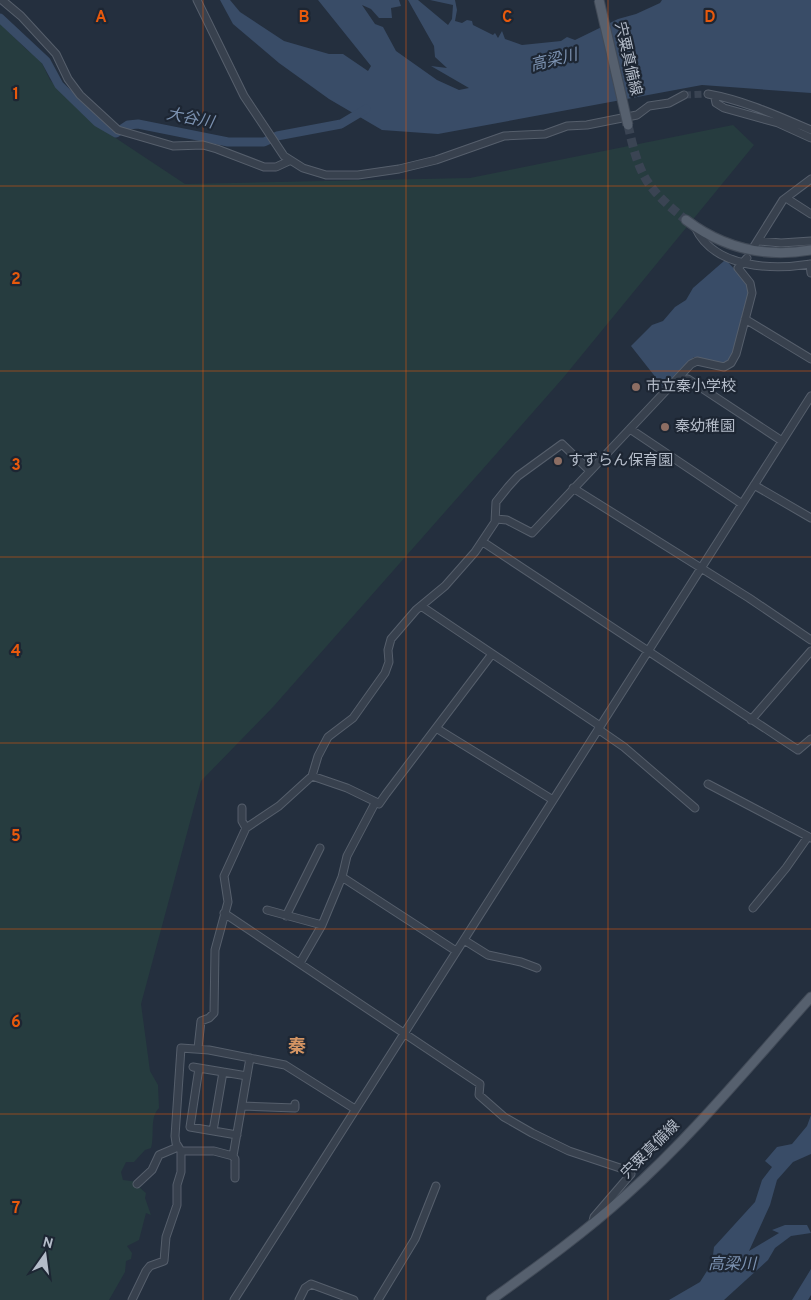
<svg xmlns="http://www.w3.org/2000/svg" width="811" height="1300" font-family="Overpass,'Noto Sans JP',sans-serif">
<style>
.green{fill:#263c3f}
.water{fill:#394c67}
.lines{fill:none;stroke-linecap:round;stroke-linejoin:round}
.river{stroke:#394c67;stroke-width:9}
.minor-tunnel{stroke:#3a4453;stroke-width:7;stroke-dasharray:7 3.5;stroke-linecap:butt}
.major-tunnel{stroke:#3a4453;stroke-width:9;stroke-dasharray:9 4.5;stroke-linecap:butt}
.minor-casing{stroke:#565f6c;stroke-width:9}
.major-casing{stroke:#414a57;stroke-width:11}
.minor{stroke:#38414e;stroke-width:7}
.major{stroke:#56606e;stroke-width:9}
.major-bridge-casing{stroke:#414a57;stroke-width:11;stroke-linecap:butt}
.major-bridge{stroke:#56606e;stroke-width:9}
.grid{fill:none;stroke:#e8590c;stroke-width:1;stroke-opacity:0.55}
.education-dot{fill:#8d6e63;stroke:#1d2633;stroke-width:2}
.labels{text-anchor:middle;dominant-baseline:central;stroke-width:4.5;stroke-linejoin:round;paint-order:stroke}
.street-label{font-size:15px;fill:#b4bcc9;stroke:#1d2633}
.poi-label{font-size:15px;fill:#b4bcc9;stroke:#1d2633;text-anchor:start}
.water-label{font-size:16px;font-style:italic;fill:#7c92b1;stroke:#1d2633}
.quarter-label{font-size:18px;font-weight:bold;fill:#d59563;stroke:#1d2633}
.grid-label{font-size:16px;text-anchor:middle;font-weight:bold;fill:#e8590c;stroke:#1d2633;stroke-width:4.5;stroke-linejoin:round;paint-order:stroke}
</style>
<rect width="100%" height="100%" fill="#242f3e"/>
<path class="green" d="M0 23 26 49 40 59 50 80 93 123 185 184 470 178 733 125 754 145 563 378 273 707 201 781 141 1004 150 1071 158 1085 159 1108C149 1118 155 1136 151 1148L145 1150 134 1162H126L121 1172 123 1180 138 1182 139 1187 146 1193 145 1198 151 1215 146 1213 139 1240 127 1246 132 1253 131 1259 126 1261 125 1272 109 1300H0Z"/>
<path class="water" d="M220 0H230L240 12 284 41 329 54H343L368 71 371 66 318 0H399L401 6 391 8 392 18H379L371 9 362 5 375 24 383 27 396 51 437 80 459 90 469 88 431 66 447 68 435 57 434 46 408 0H418L448 25 452 19 453 5 430 0H455L457 10 455 21 462 23 467 20 472 21 473 25 493 35 495 33 498 38 502 31 505 39 522 45 561 41 567 37 575 40 618 19 636 14 660 3 662 0H811V93L702 85 438 134 382 130 329 99 279 63 233 24Z
M724 261H727C735 270 746 280 749 291L733 353 730 361 724 364 694 357 664 388 631 346 652 325 663 321 675 307 686 300 693 288Z
M811 1115V1154L793 1162 777 1180 770 1205 749 1251 779 1233 772 1230 785 1225H807L811 1233 791 1236 775 1248 768 1260 724 1300H669L700 1282 712 1263 714 1247 755 1202 762 1180 772 1167 765 1161 777 1147 792 1144 807 1126Z
M811 1269V1295L808 1300H792Z"/>
<g class="lines">
<path class="river" d="M0 18 46 61 59 85 97 122 116 133 128 125 138 124 228 142H264L277 136 341 124 366 109"/>
<path class="minor-tunnel" d="M684 95 708 94"/>
<path class="major-tunnel" d="M628 125C639 175 645 187 686 220"/>
<g class="minor-casing">
<path id="minor" d="M2 0 21 16 56 54 68 79 80 95 118 130 173 146 203 145 217 149 264 167H276L289 161
M197 0 244 96 284 156 303 168 326 175H358L399 169 436 160 504 136 545 134 567 126 587 125 637 115 649 106 669 103 684 95
M708 94C743 100 778 116 811 130
M715 98 716 103 724 108 778 123 811 138
M786 198 811 214
M695 227C714 269 773 270 811 264
M759 241 781 243 811 241
M753 248 783 200 811 179
M810 264 811 273
M745 319 811 359
M677 380 688 379 782 441
M630 429 742 504
M754 485 811 518
M573 488 749 598 811 640
M496 519 507 520 532 533 691 364 697 361 724 367 731 363 736 354 752 293 750 283 738 268 747 258
M483 542 798 750 811 739
M421 606 600 726
M751 720 811 651
M436 728 553 800
M598 729 624 747 695 808
M312 776 318 756 328 737 353 718 385 673 389 662 388 650 391 639 416 610 445 586 475 552 495 522 496 502 508 487 518 476 562 444 589 470
M708 784 811 838
M246 828 279 806 312 776 347 788 376 802
M342 877 456 951
M753 908 786 868 807 838
M267 910 322 925
M224 913 480 1084 479 1095 504 1117 532 1133 569 1151 623 1169 631 1174 594 1217 592 1225
M286 916 320 848
M464 940 488 955 521 962 537 968
M300 963 322 925 342 877 347 856 374 805 376 802 379 804 386 794 492 654
M198 1048 201 1021 209 1018 214 1013 215 950 228 902 224 876 246 828 242 821V808
M193 1067 247 1076
M199 1068 190 1127 237 1135
M242 1106 295 1108V1104
M213 1131 223 1072
M181 1151H214L233 1156
M235 1178V1159L233 1156 250 1058
M137 1184 152 1170 159 1155 178 1147
M132 1300 146 1271 150 1266 164 1261 166 1237 177 1205V1185L181 1172V1151L176 1143 175 1136 181 1048 209 1050 285 1065 355 1109
M234 1300 811 396
M299 1300 305 1288 311 1284 354 1300
M378 1300 415 1239 436 1186"/>
</g>
<g class="major-casing">
<path id="major" d="M686 220C723 248 765 258 811 250
M491 1300C538 1266 584 1233 626 1195 693 1135 751 1064 811 997"/>
</g>
<use href="#minor" class="minor"/>
<use href="#major" class="major"/>
<g class="major-bridge-casing">
<path id="major-bridge" d="M599 0 628 125"/>
</g>
<use href="#major-bridge" class="major-bridge"/>
</g>
<path class="grid" d="M203 0V1300M406 0V1300M608 0V1300M0 186H811M0 371H811M0 557H811M0 743H811M0 929H811M0 1114H811"/>
<g class="education-dot">
<circle cx="636" cy="387" r="5"/>
<circle cx="665" cy="427" r="5"/>
<circle cx="558" cy="461" r="5"/>
</g>
<g class="labels">
<g class="street-label">
<text transform="translate(627 59) rotate(77)">宍粟真備線</text>
<text transform="translate(651 1150) rotate(-45)">宍粟真備線</text>
</g>
<g class="poi-label">
<text x="646" y="387">市立秦小学校</text>
<text x="675" y="427">秦幼稚園</text>
<text x="568" y="461">すずらん保育園</text>
</g>
<g class="water-label">
<text transform="translate(554 61) rotate(-14)">高梁川</text>
<text transform="translate(190 119) rotate(11)">大谷川</text>
<text x="732" y="1265">高梁川</text>
</g>
<g class="quarter-label">
<text x="297" y="1047">秦</text>
</g>
</g>
<g class="grid-label">
<text x="101" y="22">A</text>
<text x="304" y="22">B</text>
<text x="507" y="22">C</text>
<text x="710" y="22">D</text>
<text x="16" y="99">1</text>
<text x="16" y="284">2</text>
<text x="16" y="470">3</text>
<text x="16" y="656">4</text>
<text x="16" y="841">5</text>
<text x="16" y="1027">6</text>
<text x="16" y="1213">7</text>
</g>
<g transform="translate(45 1255) rotate(14)" stroke="#1d2633" stroke-width="4" paint-order="stroke">
<path d="M0-4L9 19L0 12L-9 19Z" fill="#b4bcc9"/>
<text y="-8" font-size="14" font-weight="bold" text-anchor="middle" fill="#b4bcc9">N</text>
</g>
</svg>
